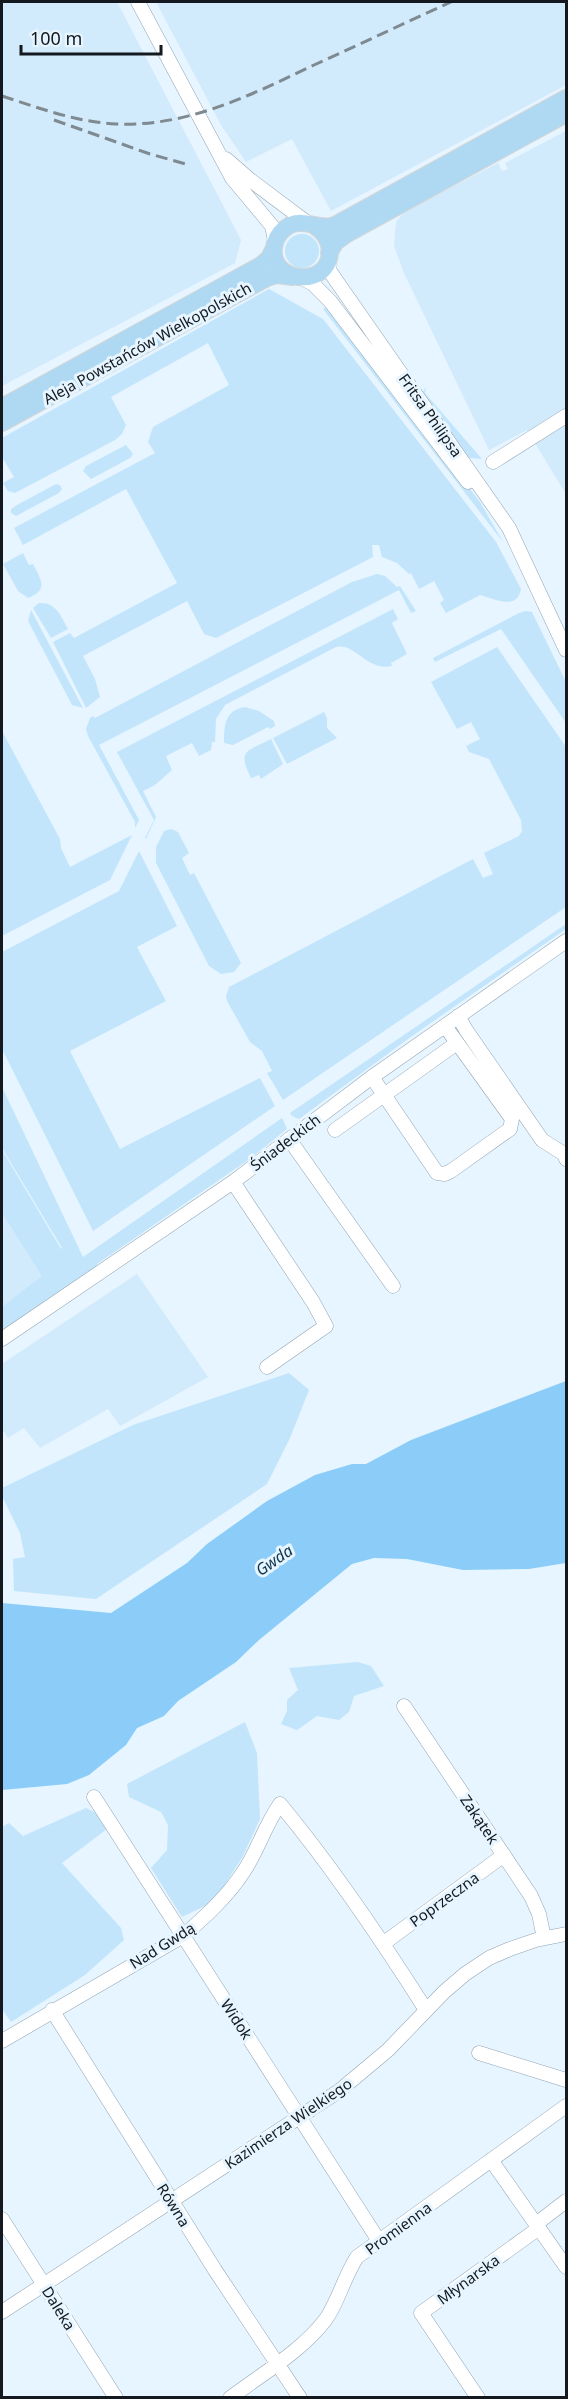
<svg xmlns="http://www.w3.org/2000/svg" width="568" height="2399" font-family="'Noto Sans',sans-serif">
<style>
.built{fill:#d1eafc}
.green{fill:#c2e5fc}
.water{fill:#8bcdf8}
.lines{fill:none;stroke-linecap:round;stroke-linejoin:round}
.minor-casing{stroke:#92a4b0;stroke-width:15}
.major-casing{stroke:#d5d6d6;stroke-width:18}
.minor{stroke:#fff;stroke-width:14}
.major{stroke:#afd9f2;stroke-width:16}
.rail{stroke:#7e8990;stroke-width:3;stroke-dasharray:12 6;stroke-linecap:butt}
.labels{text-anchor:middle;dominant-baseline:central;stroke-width:6;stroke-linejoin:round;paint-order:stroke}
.street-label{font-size:15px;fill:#13191e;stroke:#e6f5ff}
.water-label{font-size:16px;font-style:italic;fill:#0f354b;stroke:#e6f5ff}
</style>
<rect width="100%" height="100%" fill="#e6f5ff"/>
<path class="built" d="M2 2H117L241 240 235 263 2 386Z
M156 2H566V85L331 211 292 139 246 162 221 125Z
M566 131V494L527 430 489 450 404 273 394 246 396 222 404 212 498 163 502 171 508 169 505 163Z
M2 1150 70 1265 2 1323Z
M137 1274 208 1377 120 1426 108 1409 40 1448 24 1428 8 1438 2 1429V1364Z"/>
<path class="green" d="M285 251a17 17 0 1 1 34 0a17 17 0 1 1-34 0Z
M269 289 323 319 496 542 521 589C517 611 495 599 480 595L446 613 440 603 444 600 434 581 419 589 411 573 409 574 397 563 382 557 379 545H372L373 557 216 638 204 634 187 601 83 656 95 679 100 697 86 708 53 642 70 633 74 638 177 583 126 489 23 545 14 528 155 453 148 442 153 427 229 385 208 343 111 397 126 425 122 434 115 440 15 493 8 491 3 483 14 477 2 457V438Z
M329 306 480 502 503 542 323 309Z
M426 387 425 393 482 459 470 458 463 454 422 393Z
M126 445 133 454 130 458 91 479 83 471 86 466Z
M56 484 60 485 62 489 59 493 16 516 11 513V509L17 505Z
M23 553 29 565 33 564C41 580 49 590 28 598L18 591 3 564Z
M377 574 385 576 397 587 400 586 416 611 411 613 399 590 99 745 139 820 135 828V822L88 736 86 729 90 718 93 716 95 718 352 582Z
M39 603C56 602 61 616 68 629L51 638 33 608Z
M393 609 398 619 392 623 407 654 391 663 392 666C367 672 356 643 336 647L225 705 216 719 215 742H212L211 750 199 756 192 743 166 756 172 770 155 785 143 791 156 817 146 839 145 838 154 820 117 752Z
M31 610 83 708 72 705 28 621Z
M526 611 532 612 566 682V723L501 629 435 662 433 658 519 613Z
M497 647 566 747V907L283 1100 267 1073 272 1071 262 1051 250 1042 227 1001 226 996 229 987 473 859 483 878 493 874 484 853 519 836 522 831 521 820 489 759 469 752 466 746 480 739 471 722 457 729 431 682Z
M245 707 259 711 274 721 275 726 270 729 268 727 233 745 224 743C224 725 225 710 245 707Z
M324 712 327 718V728L337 738 287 764 273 738Z
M2 731 60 839 61 848 70 867 132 835 110 880 2 936Z
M271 739 283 764 261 779 259 775 251 778C237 750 246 752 271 739Z
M171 829 178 832 189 853 182 858 190 875 194 873 241 963 234 972 221 974 209 966 156 863V847L164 831Z
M139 851 177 926 137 947 166 1001 70 1051 120 1149 260 1078 275 1106 93 1231 2 1049V952L119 891Z
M566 924V929L412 1036 299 1119 292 1116 290 1113Z
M2 1087 83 1257 282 1118 287 1129 251 1158 97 1264V1269L2 1335V1307L42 1276 2 1213V1150L61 1249 62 1248 2 1148Z
M289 1373 309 1390 290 1438 267 1484 96 1599 14 1591 13 1559 25 1557 20 1533 2 1496V1488L133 1425Z
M358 1662 371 1666 384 1686 354 1696 349 1712 339 1720 317 1716 297 1730 281 1724 287 1711V1700L298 1690 289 1668Z
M245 1722 257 1753 260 1819 243 1856 222 1889 209 1904 182 1917 151 1868 167 1850 168 1825 161 1812 129 1797 127 1784Z
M86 1808 96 1813 107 1829 62 1863 121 1928 124 1940 85 1975 11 2022 2 2009V1827L9 1823 23 1836Z"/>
<path class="water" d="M566 1381V1563L529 1569 463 1570 407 1559 374 1558 352 1564 259 1640 236 1662 178 1701 164 1716 137 1728 126 1745 89 1775 67 1784 2 1790V1603L111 1613 187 1563 207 1544 267 1501 315 1475 352 1464H366L411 1440Z"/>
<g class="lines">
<g class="minor-casing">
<path id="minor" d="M138 2 232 178 272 226 275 241
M226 159 249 179 309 224
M328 260 329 270 335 279 509 528 566 650
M302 278 313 284 330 301 468 482
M493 462 566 416
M458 1016 466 1030 542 1140 564 1154 566 1159
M372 1077 437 1173 445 1174 451 1171 510 1129 512 1119 445 1026
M335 1130 457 1043
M289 1139 393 1286
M233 1182 313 1302 326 1326 267 1367
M2 1339 233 1182 372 1077 566 941
M404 1706 531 1896 539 1914 544 1938
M94 1797 379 2241
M384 1943 504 1855
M52 2010 215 2270 300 2398
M2 2041 183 1936C206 1916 228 1896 244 1871 258 1850 265 1825 280 1804 334 1869 381 1939 426 2010
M479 2053 566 2080
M491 2160 566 2267
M2 2219 116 2398
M536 2224 566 2201
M2 2312 339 2091 388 2050 444 1992 465 1974 489 1958 510 1949 536 1940 566 1934
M230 2398C263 2373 301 2352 326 2319 338 2302 344 2277 357 2257L566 2106
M478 2398 421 2313 539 2228"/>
</g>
<g class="major-casing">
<path id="major" d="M313 225C323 231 330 240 330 252 328 292 264 281 275 243 277 235 283 229 290 225 305 218 320 231 335 225L566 98
M329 253 336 242 347 234 566 114
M2 407 261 265 269 258 274 248
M2 423 267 278 277 275 293 277"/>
</g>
<use href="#minor" class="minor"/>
<use href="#major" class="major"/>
<path class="rail" d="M2 96C39 108 76 122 116 124 188 127 251 95 314 65 360 44 405 23 451 2
M54 120 150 154 189 165"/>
</g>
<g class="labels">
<g class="street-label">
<text transform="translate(147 343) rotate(-29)">Aleja Powstańców Wielkopolskich</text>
<text transform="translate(431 415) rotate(55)">Fritsa Philipsa</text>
<text transform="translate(285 1142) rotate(-37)">Śniadeckich</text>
<text transform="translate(480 1819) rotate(56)">Zakątek</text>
<text transform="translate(444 1899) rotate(-36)">Poprzeczna</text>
<text transform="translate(162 1945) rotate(-32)">Nad Gwdą</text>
<text transform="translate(237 2019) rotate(57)">Widok</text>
<text transform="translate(288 2123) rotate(-34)">Kazimierza Wielkiego</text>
<text transform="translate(174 2205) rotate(58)">Równa</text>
<text transform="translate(398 2228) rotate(-36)">Promienna</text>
<text transform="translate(468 2279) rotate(-36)">Młynarska</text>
<text transform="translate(59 2308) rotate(58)">Daleka</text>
</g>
<g class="water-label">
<text transform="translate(274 1560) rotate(-35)">Gwda</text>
</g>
</g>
<rect width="568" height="2399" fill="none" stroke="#13191e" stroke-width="6"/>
<path d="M21 45v9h140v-9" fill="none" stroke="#13191e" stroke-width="3"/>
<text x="30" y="45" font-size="18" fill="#13191e" stroke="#e6f5ff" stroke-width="4.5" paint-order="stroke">100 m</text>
</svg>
